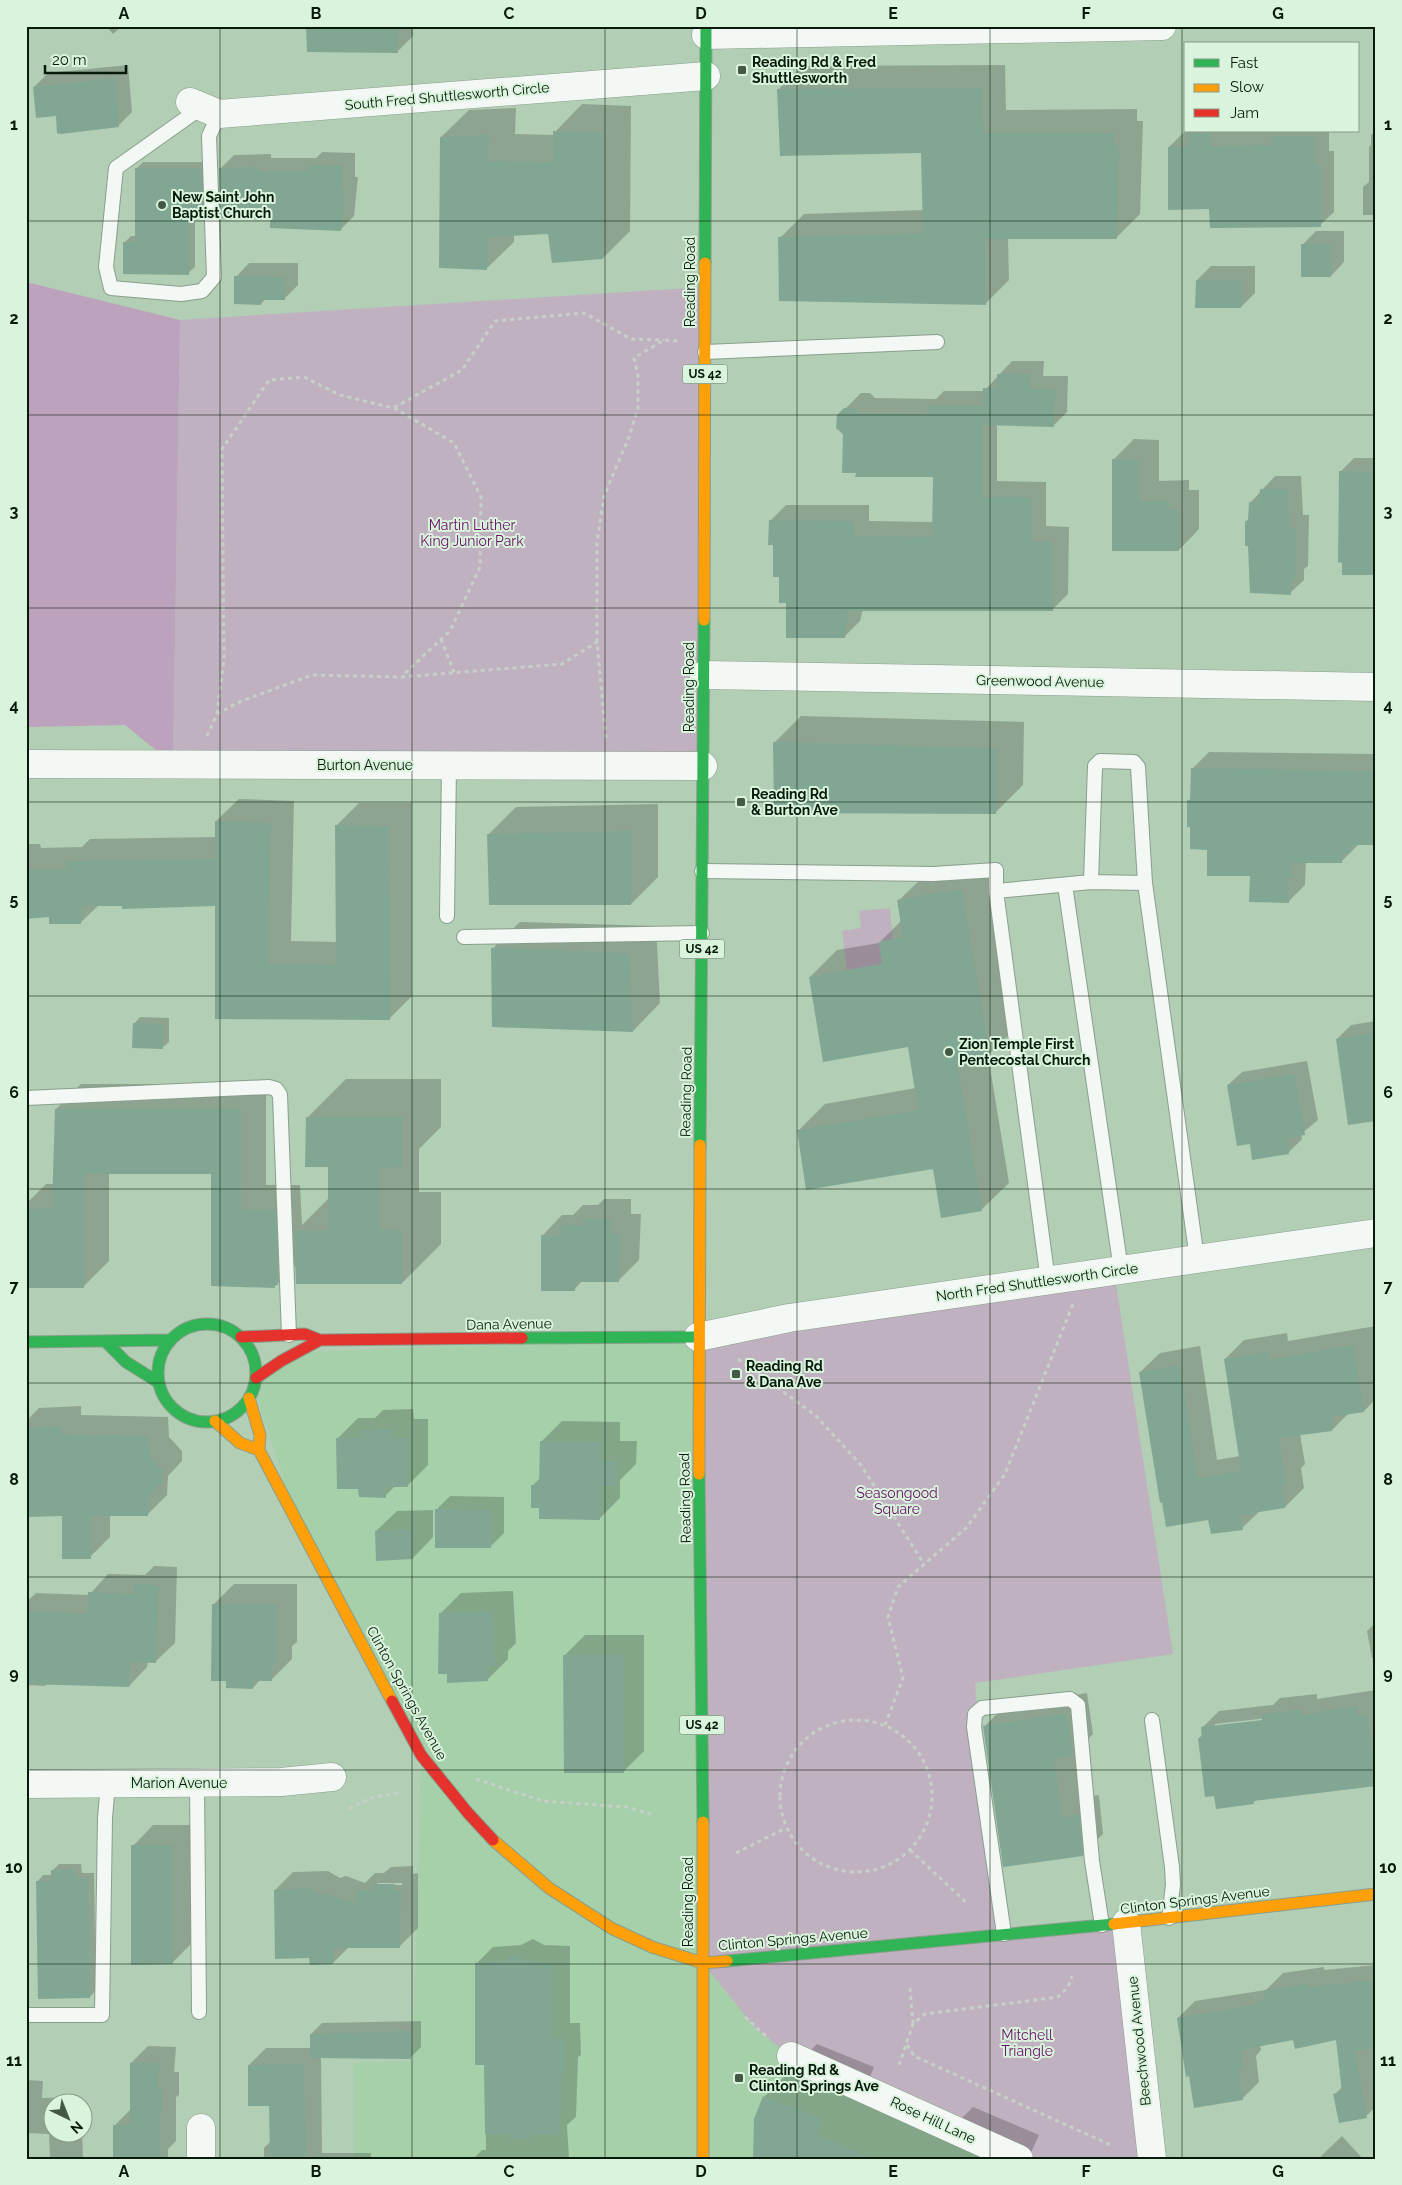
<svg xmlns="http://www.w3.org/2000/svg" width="1402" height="2185" font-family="Raleway,sans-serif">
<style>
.built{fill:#a5d0aa}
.green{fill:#c0b1c0}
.forest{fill:#bda2bd}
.shadow{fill:#0003;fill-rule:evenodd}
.building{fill:#81a794}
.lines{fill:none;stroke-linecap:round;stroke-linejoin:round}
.lane-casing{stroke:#899f8c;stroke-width:16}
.street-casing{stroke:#899f8c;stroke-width:29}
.fast-casing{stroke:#899f8c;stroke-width:13}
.slow-casing{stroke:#899f8c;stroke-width:13}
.jam-casing{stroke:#899f8c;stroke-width:13}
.path{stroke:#c6d0c8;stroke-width:3;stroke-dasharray:4 4;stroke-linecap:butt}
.lane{stroke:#f3f8f4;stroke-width:14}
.street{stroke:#f3f8f4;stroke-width:28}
.fast{stroke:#30b455;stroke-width:11}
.slow{stroke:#ff9f0a;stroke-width:11}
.jam{stroke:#e5322d;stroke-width:11}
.grid{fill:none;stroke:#071a0a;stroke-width:1;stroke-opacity:0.55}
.poi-dot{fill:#435946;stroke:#daf3dc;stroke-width:2}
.labels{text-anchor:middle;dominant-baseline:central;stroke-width:4;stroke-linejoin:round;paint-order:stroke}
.shield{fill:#daf3dc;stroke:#465b49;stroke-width:1}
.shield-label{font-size:12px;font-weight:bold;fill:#071a0a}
.poi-label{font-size:14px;font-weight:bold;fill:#071a0a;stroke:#daf3dc;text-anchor:start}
.street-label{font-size:14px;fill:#071a0a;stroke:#daf3dc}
.park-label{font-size:14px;fill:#670d67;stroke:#daf3dc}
.neatline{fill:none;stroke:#071a0a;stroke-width:2}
.grid-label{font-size:16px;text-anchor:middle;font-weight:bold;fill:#071a0a}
</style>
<rect width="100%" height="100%" fill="#b2ceb5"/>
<path class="built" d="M698 1337 745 2017 757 2030 791 2056 1019 2159H354L353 2063 413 2061 421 1755 298 1523 254 1388 301 1352Z"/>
<path class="green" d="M705 287 703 766 173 764 180 320Z
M890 908 893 939 879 942 882 964 847 970 842 931 861 928 859 911Z
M1114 1271 1173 1654 975 1683 995 1935 1126 1923 1152 2159H1019L791 2056 757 2030 703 1963 698 1337Z"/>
<path class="forest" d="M26 282 180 320 173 764 125 725 26 727Z"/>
<path class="shadow" d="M106 26H122L113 34Z
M307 26H413V36L397 52Z
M128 65 132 112 119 125 34 87 48 73Z
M1005 65 1006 110 1137 109V121H1143L1140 214 1116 238H1008L1009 280 985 304 780 238 804 214 924 210 922 152 778 90 802 66Z
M582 104 631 106 630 231 603 258 549 232 514 234V242L486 269 441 137 469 110 516 108 515 134 555 135V132Z
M1376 130V215H1363V187L1369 182V147L1371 145V135Z
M1192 131H1329V151H1334V212L1320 225 1210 208 1169 147 1183 133Z
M322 152 355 153V177H358L354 216 340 230 271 217 220 169 234 155 271 154V158H316Z
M143 162H207L209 210 203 217H195V267L188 273 124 243 131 236H136V169Z
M1316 231H1344V262L1331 276 1303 244Z
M249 263H298V285L284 299 266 298 261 304 236 277Z
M1211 266H1255V293L1241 307 1197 280Z
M1012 361H1044L1043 376H1068L1067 412 1054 425 997 424V481L1046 482V526L1069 527 1068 594 1052 610 863 609 860 621 844 637 787 602 770 521 786 505H869V521L933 522 934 476 857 472 838 416 861 393H870L875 398 936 399 944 391H984Z
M1134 439 1159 440V481L1189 480V490H1199V529L1179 550H1113V460Z
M1354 458H1376V574L1340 472Z
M1275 476H1301L1303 515H1309L1308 566 1304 569V580L1290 593 1249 545 1246 521 1250 518V503Z
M801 716 1024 722 1023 785 996 812 774 743Z
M1209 752 1376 754V844H1359L1342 861 1306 862 1305 885 1288 902 1208 848 1192 826 1188 801 1191 798 1192 769Z
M239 799 294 801 291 941 337 942 336 826 359 803H412V996L389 1019 216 1018V905H99L80 923 26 913V844H40L41 848 82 847 90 839 216 837V821Z
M658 804V877L631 904 489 834 516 807Z
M989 863 1016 1028 988 1055 1009 1183 981 1210 934 1167 798 1131 825 1104 916 1088 909 1046 810 977 837 950 879 943 902 920 898 901 926 874Z
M520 922 656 926 660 1003 633 1031 492 949Z
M140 1017 169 1018V1042L162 1048 134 1024Z
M1376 1021V1120L1337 1039 1351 1025Z
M1307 1061 1318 1120 1301 1134 1302 1139 1288 1153 1251 1142 1228 1085 1242 1072Z
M346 1079H441V1127L419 1149V1192H441V1244L402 1283 296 1265 274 1287 212 1173H109V1261L83 1287H26V1204L46 1184H54L56 1109 81 1084H266V1185H300L302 1225 329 1198V1166L307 1118Z
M604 1199H631V1214H641L639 1260 619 1280H583L574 1290 542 1236 562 1215H573L583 1205H598Z
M1376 1326V1399L1364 1411 1349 1413 1332 1430 1300 1434 1305 1464 1301 1468 1304 1488 1285 1507 1260 1511 1242 1528 1209 1518 1140 1372 1160 1353 1200 1346 1217 1460 1240 1456 1225 1359 1244 1340 1287 1333 1288 1341Z
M81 1406V1415L168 1417 169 1437 182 1451V1461L168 1476 167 1495 147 1515H110V1537L90 1557 63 1514 26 1504V1421L39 1408Z
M413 1409 414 1419H428V1465L407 1486H395L385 1496 359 1488 337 1439 358 1418H375L383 1410Z
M562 1421 620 1422V1441H637L636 1464 620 1480V1498L599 1519 532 1486 541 1477V1442Z
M450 1496 504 1497V1533L490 1547 436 1510Z
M433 1510V1537L413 1558 376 1531 397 1511Z
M154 1566 177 1567 175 1643 156 1661H148L147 1667 129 1686 48 1683 45 1686 26 1685V1602L36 1593 89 1595 108 1574 145 1575Z
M234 1584H297V1642L292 1646V1659L271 1680H260L253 1688 214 1604Z
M513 1591 516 1643 508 1651V1659L488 1679 440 1614 461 1593Z
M1376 1622V1658H1372L1367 1631Z
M585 1635H644V1751L624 1771 565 1655Z
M1376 1690V1785L1257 1799 1253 1803 1199 1738 1203 1734 1202 1728 1219 1711 1273 1705 1280 1698 1317 1694V1699ZM1268 1718 1269 1721 1215 1727V1724Z
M1087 1693 1093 1734 1076 1751 1082 1798 1099 1795 1103 1834 1082 1854 984 1727 1005 1706Z
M153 1825H194L193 1942 172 1963 133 1846Z
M59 1864H81L82 1873H94L96 1990 90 1997 37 1882 43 1875H52V1871Z
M413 1866V1874L418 1873V1928L400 1946H350L333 1963 310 1957 275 1890 293 1872 328 1871 340 1878 346 1876 365 1883 375 1873H384L391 1867ZM378 1883H402V1885H376Z
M533 1939 544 1945 570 1946V2023H580L581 2055 578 2057 576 2117 567 2125 569 2159H473L482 2150H486L485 2063 476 1964 493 1947 521 1945Z
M1376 1965V2107L1366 2116 1335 2094 1342 2087 1337 2039 1294 2038 1260 2045 1261 2050 1256 2056 1259 2082 1242 2099 1178 2018 1195 2001 1266 1990 1283 1973 1324 1967V1970Z
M421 2021V2047L410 2058 321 2057 322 2153H371V2159H264V2148L271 2141V2105L249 2065 266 2048H311V2034L322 2023Z
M817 2044 874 2067 868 2082 961 2119 973 2107 1039 2135 1028 2159H754L764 2097Z
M148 2046 176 2047 174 2072H179V2095L176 2097V2141L168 2149V2159H114V2126L131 2109V2063Z
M26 2080 43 2081 42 2098 82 2097V2102H52V2132H82V2127L83 2159H50L49 2134 26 2133Z
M1342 2136 1363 2159H1318Z"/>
<path class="building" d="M306 26H399L398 53 307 52Z
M115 78 119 127 61 134 57 133 56 116 36 118 33 87Z
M982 88 983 133H1114V144L1119 145 1117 239H985L986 305 779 301 778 237 923 233 921 153 780 156 777 89Z
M553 131 604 133 603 259 552 263 548 234 487 237V270L439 268 440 137 489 135 488 161 554 162Z
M1188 133 1211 134V146L1271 145V136H1315V164L1321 165V227L1210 228 1209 209 1168 210V147L1188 146Z
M307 165 342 166V190H345L341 231 270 228V219L221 218 219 168 258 167V171H307Z
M135 168H201L203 218H189V275L123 274V242H135Z
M1301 244H1331V277H1301Z
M234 276 285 277V300H261V305L234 304Z
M1196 280H1241V308H1195Z
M997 374 1031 375 1030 389H1055L1054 427 983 425V388L997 389Z
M927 406H982V497H1031V542H1053V611H848L845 638H786V603H779V577H773V545H768L769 520 854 521V536L932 537 933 477H855L856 473H842L843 434 836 428 837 415 844 408H854L859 413 927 414Z
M1112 459 1139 460V501H1169V510H1179V551H1112Z
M1339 471 1376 472V575H1342V563L1338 562Z
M1260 489H1288L1289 528H1296L1295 581 1291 580V595L1250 593 1248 546H1245V521H1248L1249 502H1259Z
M773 742 997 748 996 814 774 813Z
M1191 768 1376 771V845H1351V853L1342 854V863H1291L1292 878H1288L1289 903 1249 902 1250 876H1207V850L1190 849V827H1187V800L1190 801Z
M215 821 271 823 268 964 336 965 335 825 389 826 390 1020 215 1019V906L122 909V906H81V924H49V917L26 919V870H66V861L215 859Z
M631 831V905H489L487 834Z
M962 889 990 1056 957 1062 982 1211 941 1218 933 1169 806 1190 797 1130 918 1110 908 1047 823 1062 809 977 882 964 879 942 903 937 897 900Z
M491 948 629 953 633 1032 492 1027Z
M133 1023 163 1024V1049L132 1048Z
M1376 1032V1121L1348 1125 1336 1039Z
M1294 1074 1305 1135 1286 1138 1289 1154 1252 1160 1250 1144 1237 1146 1227 1085Z
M55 1109H241V1210L276 1209 278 1285H275V1288L211 1286V1174H84V1288H26V1209L52 1208Z
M306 1117H402V1167L380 1168V1230L402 1231V1284H296L294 1231H328V1167H305Z
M582 1219H611V1234H621L619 1282H575V1291H541V1235L561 1236V1225H583Z
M1353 1345 1364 1412 1331 1417 1332 1431 1279 1438 1286 1485H1282L1285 1508 1240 1515 1243 1530 1211 1534 1208 1520 1166 1527 1162 1502 1160 1503 1139 1372 1180 1365 1198 1478 1241 1471 1224 1359 1268 1352 1269 1360Z
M62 1426V1434L148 1436 150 1457 163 1471 162 1482 148 1497V1516H91V1559H62V1516L29 1517V1505H26V1427Z
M393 1429V1439H408V1487H385L386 1498 359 1497 358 1489H337L336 1438H362L361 1430Z
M540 1441 600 1442V1461H617L616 1486H600V1520L539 1519V1508H531V1485H539Z
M435 1509 491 1510V1548H435Z
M412 1530 413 1559 376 1561 375 1531Z
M134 1584 159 1585 156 1663 130 1662 129 1687 26 1684V1611L87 1614 88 1592 134 1594Z
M212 1604H277L276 1664H272V1681H253V1689L226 1688V1681H211Z
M493 1612 496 1665H488V1681L447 1683V1674H438L439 1613Z
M563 1655H624V1773H564Z
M1357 1706 1359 1717 1368 1715 1376 1786 1253 1801 1254 1804 1216 1809 1214 1796 1205 1797 1198 1738 1202 1737 1201 1727 1262 1720V1714L1300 1710 1301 1715Z
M1067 1713 1073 1756 1054 1759 1062 1818 1079 1814 1083 1856 1003 1867 983 1726Z
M131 1845H173V1964L131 1965Z
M51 1870H75L76 1879H88L90 1998 38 1999 36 1881H51Z
M371 1884H395V1891L401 1890 400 1948H334L333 1964 310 1965 309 1958 275 1959 274 1890 309 1888 321 1895 328 1894 356 1904V1890L372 1891Z
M515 1955 527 1961 553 1963V2039H564V2073H562L559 2135 532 2134 527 2139H513L509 2134H485L484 2065H475V1963L503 1961Z
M1376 1980V2047L1355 2050 1367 2118 1339 2123 1333 2094 1342 2092 1336 2040 1295 2049 1293 2040 1241 2050 1244 2069H1238L1243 2100 1194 2108 1189 2076 1186 2077 1177 2018 1257 2005 1256 2002 1266 2000 1264 1990 1307 1984V1987Z
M411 2031V2059L310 2058V2034Z
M130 2063H159L158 2088 163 2089 162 2113H160V2159H113V2125H130Z
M304 2064 306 2159H270L269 2106H248V2065Z
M763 2096 822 2119 816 2135 874 2159H753L754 2119Z"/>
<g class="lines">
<g class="lane-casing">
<path id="lane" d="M202 107 116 168 106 267 111 288 181 294 202 291 214 277 209 136 219 114
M705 352 937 342
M702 871 933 874 996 870V891L1048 1281
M1091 882 1095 766 1100 761 1134 762 1138 767 1145 883 1197 1259
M1065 885 1121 1270
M996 891 1091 882 1145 883
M447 916 449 765
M464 937 702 933
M26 1098 269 1087 276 1089 280 1095 289 1335
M1152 1720 1172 1867 1173 1885 1169 1918
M197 1783 199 2012
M1004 1934 974 1727 975 1714 982 1708 1070 1699 1078 1705 1092 1861 1102 1925
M26 2015H102L105 1818 108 1783"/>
</g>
<g class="street-casing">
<path id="street" d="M706 35 1162 26
M190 102 219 114 706 76
M704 675 1376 687
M26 764 703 766
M698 1337 789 1318 1376 1233
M26 1784 281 1782 332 1777
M1126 1923 1152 2159
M791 2056 1019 2159
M201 2128V2159"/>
</g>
<g class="fast-casing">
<path id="fast" d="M705 263 706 26
M700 1145 704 620
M158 1373a49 49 0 1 1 98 0a49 49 0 1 1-98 0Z
M522 1338 698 1337
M105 1341 126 1362 158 1382
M26 1342 169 1340
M699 1474 703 1822
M727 1961 1114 1924"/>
</g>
<g class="slow-casing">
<path id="slow" d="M704 620 705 263
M249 1398 260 1435 259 1450 392 1701
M215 1421 240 1443 259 1450
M699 1474 700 1145
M493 1840 549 1888 611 1928 652 1947 703 1963 727 1961
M1114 1924 1376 1894
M703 2159V1822"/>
</g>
<g class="jam-casing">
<path id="jam" d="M241 1337 305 1334 320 1340 522 1338
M256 1378 281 1361 320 1340
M392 1701 421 1755 468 1813 493 1840"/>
</g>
<path class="path" d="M394 408 454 443 481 497 480 567 450 631 402 676
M441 639 454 672
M217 714 224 660 222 449 269 380 304 377 340 395 393 408 462 370 495 321 584 313 631 339 664 340
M207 736 217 714 239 702 312 675 401 677 562 664 597 642
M606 738 597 642V542L604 496 629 437 638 408V376L634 358 664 340 677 341
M738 1359 815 1415 861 1465 924 1564
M780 1796a76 76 0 1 1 152 0a76 76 0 1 1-152 0Z
M885 1725 903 1678 888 1617 898 1587 967 1527 1005 1474 1073 1304
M476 1779 543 1801 627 1807 651 1814
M349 1809 370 1798 403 1792
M910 1850 968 1904
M736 1853 786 1828
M910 1988 913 2024
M745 2017 769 2039
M907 2045 914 2056 1113 2146
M899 2065 913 2024 925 2014 1058 1997 1068 1987 1072 1976"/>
<use href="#lane" class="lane"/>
<use href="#street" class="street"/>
<use href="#fast" class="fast"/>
<use href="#slow" class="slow"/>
<use href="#jam" class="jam"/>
</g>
<path class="grid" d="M220 26V2159M412 26V2159M605 26V2159M797 26V2159M990 26V2159M1182 26V2159M26 221H1376M26 415H1376M26 608H1376M26 802H1376M26 996H1376M26 1189H1376M26 1383H1376M26 1577H1376M26 1770H1376M26 1964H1376"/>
<g class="poi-dot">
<rect x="737" y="65" width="10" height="10" rx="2.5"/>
<circle cx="162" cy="205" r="5"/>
<rect x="736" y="797" width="10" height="10" rx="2.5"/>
<circle cx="949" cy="1052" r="5"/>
<rect x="731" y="1369" width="10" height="10" rx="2.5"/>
<rect x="734" y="2073" width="10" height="10" rx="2.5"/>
</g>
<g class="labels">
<g class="shield">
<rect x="682.5" y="364.5" width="45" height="19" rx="4"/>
<rect x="679.5" y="939.5" width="45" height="19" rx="4"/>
<rect x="679.5" y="1715.5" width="45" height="19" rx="4"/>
</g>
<g class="shield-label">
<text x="705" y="374">US 42</text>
<text x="702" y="949">US 42</text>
<text x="702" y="1725">US 42</text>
</g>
<g class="poi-label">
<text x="752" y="62">Reading Rd &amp; Fred<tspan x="752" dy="16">Shuttlesworth</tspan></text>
<text x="172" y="197">New Saint John<tspan x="172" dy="16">Baptist Church</tspan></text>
<text x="751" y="794">Reading Rd<tspan x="751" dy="16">&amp; Burton Ave</tspan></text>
<text x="959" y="1044">Zion Temple First<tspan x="959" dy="16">Pentecostal Church</tspan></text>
<text x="746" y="1366">Reading Rd<tspan x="746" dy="16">&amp; Dana Ave</tspan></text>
<text x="749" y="2070">Reading Rd &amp;<tspan x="749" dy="16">Clinton Springs Ave</tspan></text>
</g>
<g class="street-label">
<text transform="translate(447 96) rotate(-5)">South Fred Shuttlesworth Circle</text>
<text transform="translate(690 282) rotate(-90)">Reading Road</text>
<text transform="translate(1040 681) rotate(1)">Greenwood Avenue</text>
<text transform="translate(689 687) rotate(-90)">Reading Road</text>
<text x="365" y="765">Burton Avenue</text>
<text transform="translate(686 1092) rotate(-89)">Reading Road</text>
<text transform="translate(1037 1282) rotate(-8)">North Fred Shuttlesworth Circle</text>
<text transform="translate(509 1324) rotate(-1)">Dana Avenue</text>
<text transform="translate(685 1498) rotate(-91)">Reading Road</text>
<text transform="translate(407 1693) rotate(61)">Clinton Springs Avenue</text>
<text x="179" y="1783">Marion Avenue</text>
<text transform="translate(1195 1900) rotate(-7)">Clinton Springs Avenue</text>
<text transform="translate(688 1902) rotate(-90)">Reading Road</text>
<text transform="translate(793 1939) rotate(-5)">Clinton Springs Avenue</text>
<text transform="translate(1139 2041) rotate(-96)">Beechwood Avenue</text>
<text transform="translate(933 2120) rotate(25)">Rose Hill Lane</text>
</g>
<g class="park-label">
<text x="472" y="525">Martin Luther<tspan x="472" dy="16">King Junior Park</tspan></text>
<text x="897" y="1493">Seasongood<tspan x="897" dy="16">Square</tspan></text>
<text x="1027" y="2035">Mitchell<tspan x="1027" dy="16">Triangle</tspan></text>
</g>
</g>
<rect width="1402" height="2185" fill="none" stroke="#daf3dc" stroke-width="55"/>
<rect x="1184" y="42" width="175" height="90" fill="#daf3dc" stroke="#869c88"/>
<rect x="1194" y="59" width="25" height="8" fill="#30b455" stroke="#869c88"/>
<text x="1230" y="68" font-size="15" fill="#071a0a">Fast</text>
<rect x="1194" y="84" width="25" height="8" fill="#ff9f0a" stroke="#869c88"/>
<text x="1230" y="92" font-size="15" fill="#071a0a">Slow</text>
<rect x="1194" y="109" width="25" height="8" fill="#e5322d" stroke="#869c88"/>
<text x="1230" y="118" font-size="15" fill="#071a0a">Jam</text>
<g transform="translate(68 2118) rotate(137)"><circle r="24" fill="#daf3dc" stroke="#869c88"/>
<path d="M0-4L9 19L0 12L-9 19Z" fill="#435946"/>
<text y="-8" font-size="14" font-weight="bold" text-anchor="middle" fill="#071a0a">N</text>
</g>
<path d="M45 65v8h81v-8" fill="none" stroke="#071a0a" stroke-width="2.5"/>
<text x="52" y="65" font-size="15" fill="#071a0a" stroke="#daf3dc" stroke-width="4" paint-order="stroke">20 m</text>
<rect x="28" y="28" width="1346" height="2130" class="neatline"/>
<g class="grid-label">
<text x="124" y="19">A</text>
<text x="316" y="19">B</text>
<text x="509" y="19">C</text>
<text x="701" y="19">D</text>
<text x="893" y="19">E</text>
<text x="1086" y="19">F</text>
<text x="1278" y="19">G</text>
<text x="14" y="130">1</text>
<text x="1388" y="130">1</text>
<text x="14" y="324">2</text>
<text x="1388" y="324">2</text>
<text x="14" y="517">3</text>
<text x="1388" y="517">3</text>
<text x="14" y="711">4</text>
<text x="1388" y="711">4</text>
<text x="14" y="905">5</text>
<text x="1388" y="905">5</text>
<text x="14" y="1098">6</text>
<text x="1388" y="1098">6</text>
<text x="14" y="1292">7</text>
<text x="1388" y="1292">7</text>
<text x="14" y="1485">8</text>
<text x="1388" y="1485">8</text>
<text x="14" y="1679">9</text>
<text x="1388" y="1679">9</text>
<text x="14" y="1873">10</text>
<text x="1388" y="1873">10</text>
<text x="14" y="2066">11</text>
<text x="1388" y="2066">11</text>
<text x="124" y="2177">A</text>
<text x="316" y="2177">B</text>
<text x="509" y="2177">C</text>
<text x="701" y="2177">D</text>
<text x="893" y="2177">E</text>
<text x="1086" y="2177">F</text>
<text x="1278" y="2177">G</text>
</g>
</svg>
